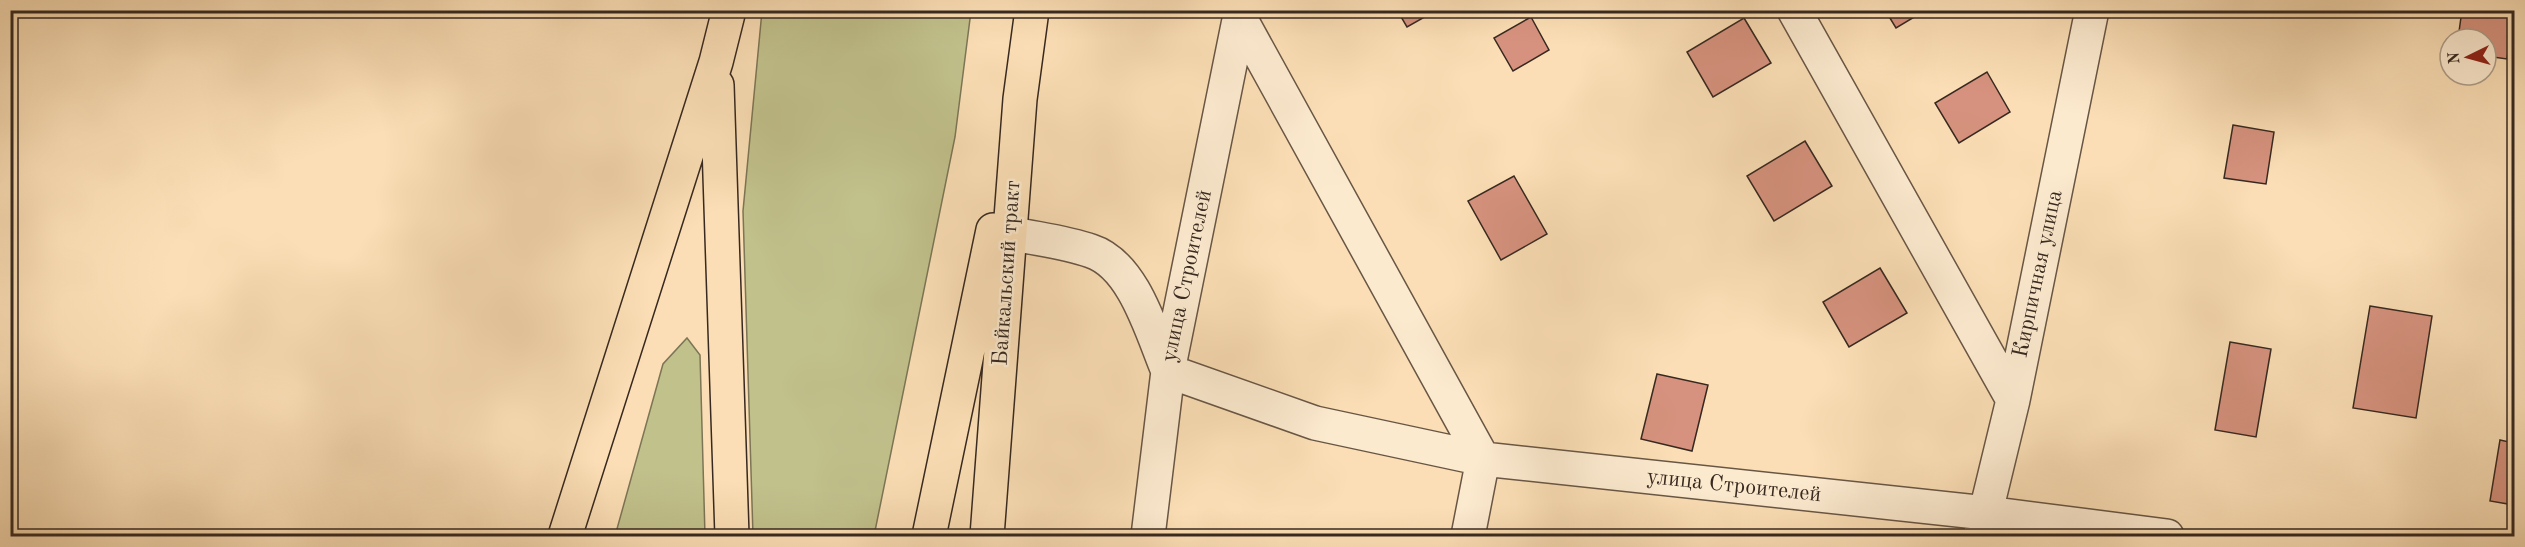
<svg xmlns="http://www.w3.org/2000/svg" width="2525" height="547" font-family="'Old Standard TT',serif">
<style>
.green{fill:#c1c18c;stroke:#7c7556;stroke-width:1.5}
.building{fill:#d6927e;stroke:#372920;stroke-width:1.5}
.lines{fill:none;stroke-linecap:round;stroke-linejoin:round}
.minor-casing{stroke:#685645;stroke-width:36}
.major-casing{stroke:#372920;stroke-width:36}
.minor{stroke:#fceacf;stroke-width:33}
.major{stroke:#fbdeb5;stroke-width:33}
.labels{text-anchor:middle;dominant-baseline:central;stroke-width:5;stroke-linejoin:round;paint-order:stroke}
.street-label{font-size:22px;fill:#372920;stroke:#fceacf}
</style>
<rect width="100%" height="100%" fill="#fbdeb5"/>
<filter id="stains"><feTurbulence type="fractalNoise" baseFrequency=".00333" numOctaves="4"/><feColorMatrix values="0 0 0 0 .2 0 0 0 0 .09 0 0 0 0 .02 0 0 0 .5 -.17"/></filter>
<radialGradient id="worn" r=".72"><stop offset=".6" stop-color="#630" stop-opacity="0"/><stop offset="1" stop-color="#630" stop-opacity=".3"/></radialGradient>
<path class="green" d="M762 11H971L955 137 874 536H753L743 211Z
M687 338 700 355 705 536H615L663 364Z"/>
<path class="building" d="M1397 10H1437L1407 27Z
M1885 10H1926L1896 28Z
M2462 10H2514L2507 59 2486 56V39H2458Z
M1531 17 1549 50 1513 71 1494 38Z
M1744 18 1771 63 1713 97 1687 52Z
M1987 72 2010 112 1959 143 1935 103Z
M2233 125 2274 132 2266 184 2224 178Z
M1805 141 1832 186 1774 221 1747 176Z
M1514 176 1547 234 1501 260 1468 201Z
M1880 268 1907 313 1849 347 1823 302Z
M2370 306 2432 316 2416 418 2353 408Z
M2230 342 2271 349 2256 437 2215 430Z
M1657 374 1708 385 1692 451 1641 439Z
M2500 440 2514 443V505L2490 501Z"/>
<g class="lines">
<g class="minor-casing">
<path id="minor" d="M1794 10 2013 400
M1240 18 1483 459 1986 513 2167 536
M1010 233C1036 239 1065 242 1091 251 1134 265 1152 333 1168 371L1315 423 1483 459 1468 536
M1148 536 1168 371 1241 10
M1980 536 2013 400 2092 10"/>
</g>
<g class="major-casing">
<path id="major" d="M717 85 732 536
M565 536 716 62 729 10
M929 536 993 230
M987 536 1020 99 1032 10"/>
</g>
<use href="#minor" class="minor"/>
<use href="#major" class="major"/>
</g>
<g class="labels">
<g class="street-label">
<text transform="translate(1007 273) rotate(-86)">Байкальский тракт</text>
<text transform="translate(2038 274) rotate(-78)">Кирпичная улица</text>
<text transform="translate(1187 276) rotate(-78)">улица Строителей</text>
<text transform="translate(1734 486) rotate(6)">улица Строителей</text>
</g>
</g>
<rect width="2525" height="547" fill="none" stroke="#fbdeb5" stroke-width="36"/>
<rect x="12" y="12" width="2501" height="523" fill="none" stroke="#372920" stroke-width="3"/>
<rect x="18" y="18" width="2489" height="511" fill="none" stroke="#372920" stroke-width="1.5"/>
<g transform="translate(2468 57) rotate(265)"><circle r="28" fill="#fceacf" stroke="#ad9d89" stroke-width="1.5"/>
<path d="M0-4.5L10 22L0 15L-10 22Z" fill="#8f2418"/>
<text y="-9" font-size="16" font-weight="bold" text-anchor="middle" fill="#372920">N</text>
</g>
<rect width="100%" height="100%" filter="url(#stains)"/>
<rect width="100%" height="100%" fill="url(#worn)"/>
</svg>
